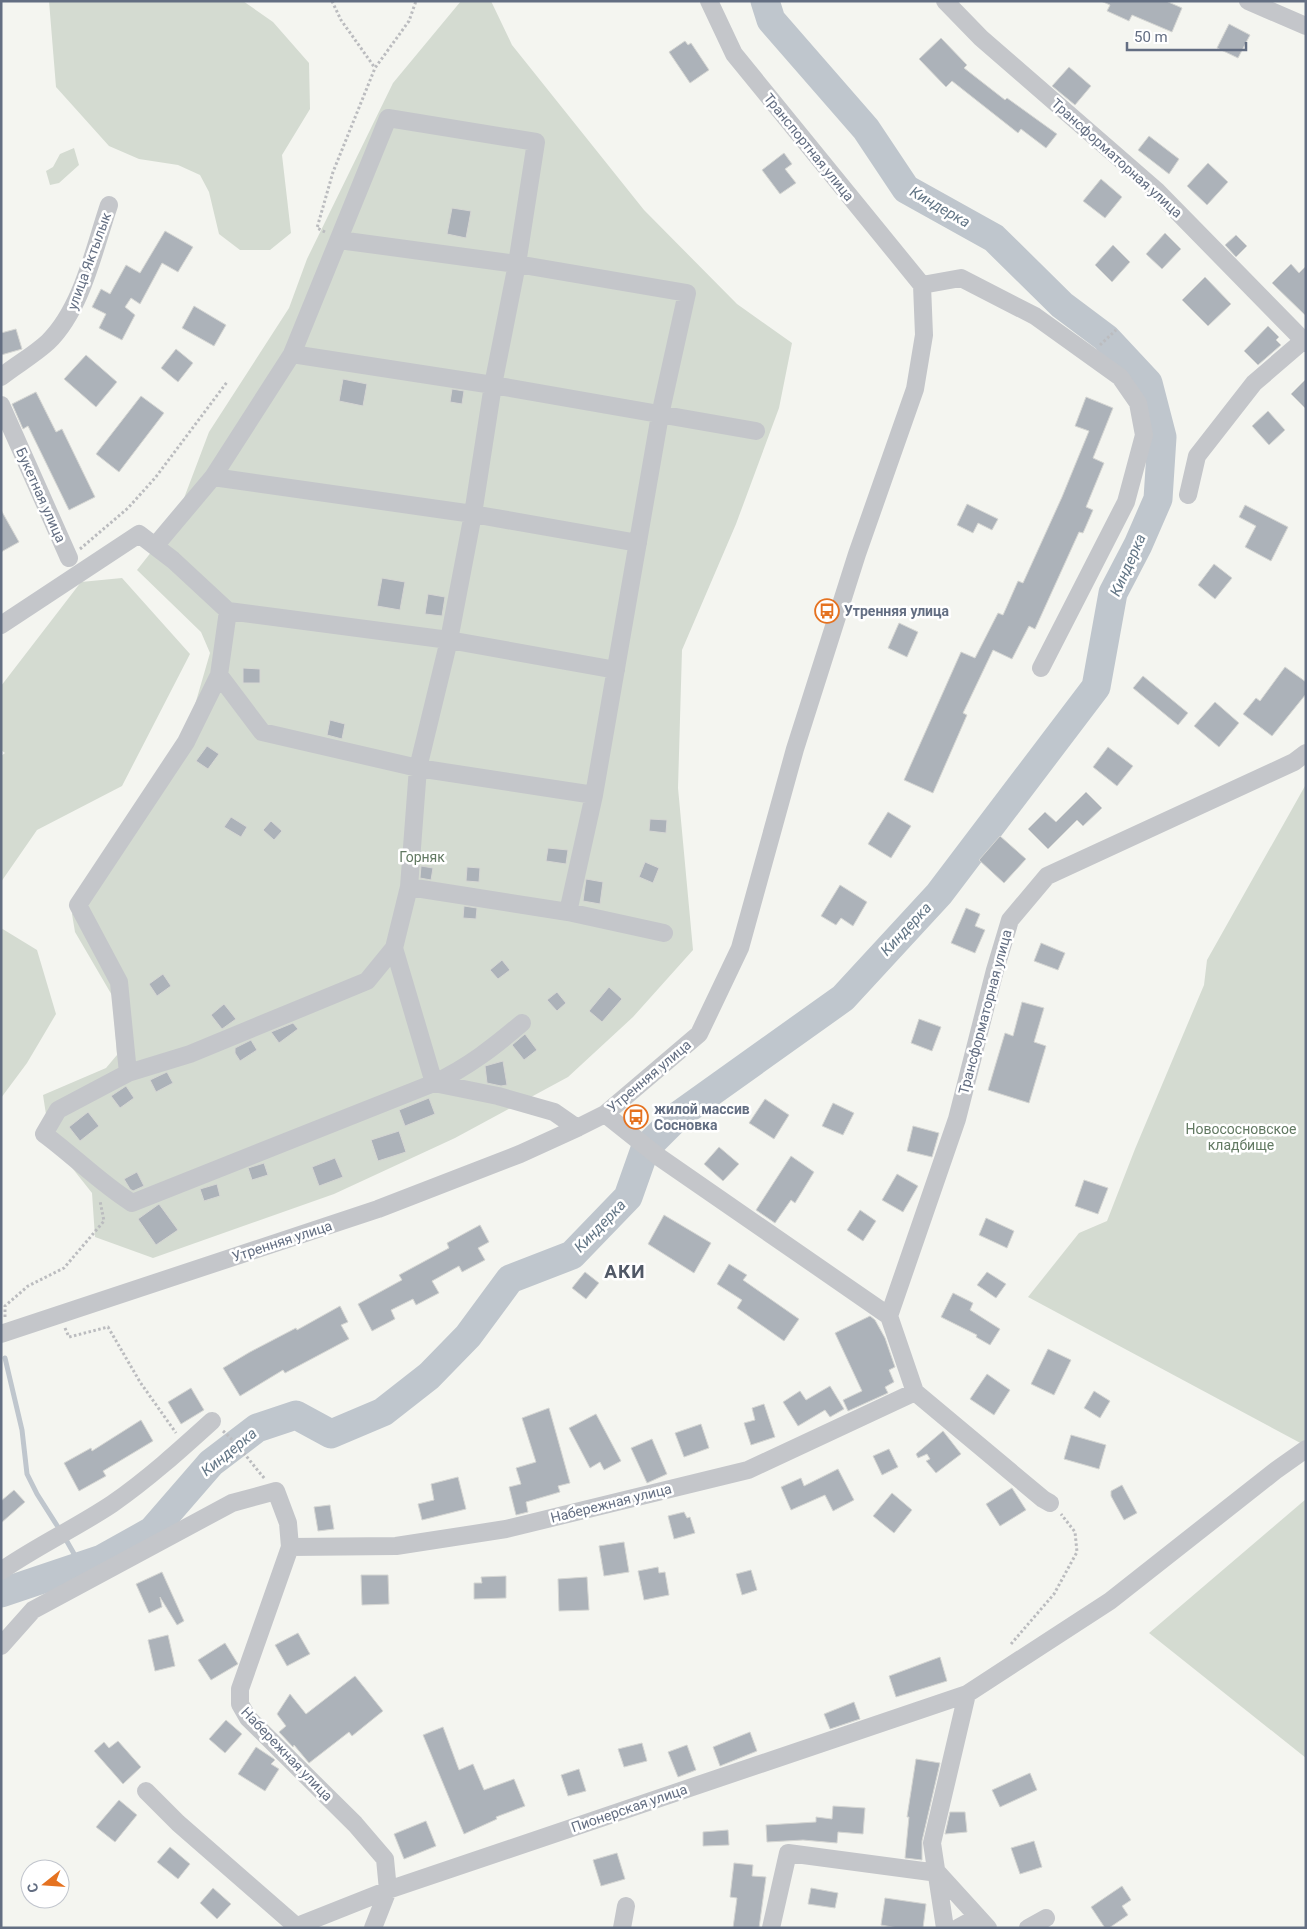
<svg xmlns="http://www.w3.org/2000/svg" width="1307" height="1929" font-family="Roboto,sans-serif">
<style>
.green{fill:#d4dbd1}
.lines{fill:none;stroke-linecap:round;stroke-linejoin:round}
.stream{stroke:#bfc6cd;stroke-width:5}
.river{stroke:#bfc6cd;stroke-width:29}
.building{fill:#acb2b9;stroke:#d5d6d3}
.path{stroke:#bbbcbf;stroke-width:3;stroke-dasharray:2.5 2.5;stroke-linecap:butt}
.minor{stroke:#c4c6ca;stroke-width:18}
.labels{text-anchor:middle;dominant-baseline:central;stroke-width:5;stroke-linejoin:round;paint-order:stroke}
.street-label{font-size:14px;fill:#636e82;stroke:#fff}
.poi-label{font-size:14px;font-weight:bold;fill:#636e82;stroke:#fff;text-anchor:start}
.park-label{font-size:14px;fill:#627962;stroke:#fff}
.water-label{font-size:15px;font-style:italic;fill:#637686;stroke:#fff}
.district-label{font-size:19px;font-weight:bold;letter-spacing:1px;fill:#515967;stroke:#fff}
</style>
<rect width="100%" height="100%" fill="#f4f5f0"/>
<path class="green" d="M49 1H243L273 22 309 63 310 109 282 155 291 233 270 250H240L219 234 209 192 200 175 178 165 139 159 109 146 56 87Z
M461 1H491L512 45 644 210 737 304 792 343 779 408 736 524 682 650 678 788 693 950 633 1017 568 1077 455 1138 334 1194 153 1258 95 1237 92 1193 50 1140 43 1095 106 1068 117 1055 113 997 75 932 72 914 121 850 179 760 210 653 201 632 137 570 175 522 209 432 289 308 307 259 393 83Z
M74 148 79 165 59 183 50 185 46 171 53 167 60 154Z
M122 578 190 654 122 786 37 830 1 882V756L5 753 1 750V686L81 582Z
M1305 786 1306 787V1446L1028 1297 1079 1233 1107 1221 1135 1149 1204 985 1207 960Z
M1 928 37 950 56 1014 27 1063 1 1098Z
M1306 1499V1758L1149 1633Z"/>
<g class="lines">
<path class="stream" d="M5 1358 22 1430 27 1474 37 1494 58 1527
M65 1538 81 1566"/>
<path class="river" d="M1 1593 102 1559 152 1531 211 1463 257 1428 296 1415 331 1434 383 1412 429 1376 468 1336 510 1279 572 1255 628 1197 645 1149 679 1115 843 998 939 894 1096 687 1113 593 1138 545 1158 499 1162 437 1148 383 1106 338 1062 305 994 238 906 189 866 129 771 20 765 1"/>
</g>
<path class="building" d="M1101 1H1166L1182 8 1172 32 1132 15 1129 21 1107 11 1110 5Z
M1229 24 1250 35 1238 58 1217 48Z
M941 38 967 65 964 68 1005 100 1007 98 1057 134 1046 148 1021 129 1018 133 952 81 946 87 919 59Z
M685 41 688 45 691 43 709 70 690 83 669 52Z
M1069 67 1091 86 1075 105 1052 86Z
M1149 136 1179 159 1169 174 1138 150Z
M784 153 792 164 785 169 796 183 780 194 762 170Z
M1208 163 1228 182 1207 205 1187 186Z
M1101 179 1122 197 1105 218 1083 201Z
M452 208 471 211 466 238 447 234Z
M165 231 193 247 178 272 162 263 140 304 131 298 125 307 135 315 122 340 99 328 106 314 92 307 101 289 110 294 126 265 140 273Z
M1165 233 1181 249 1162 269 1146 254Z
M1236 235 1247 246 1236 257 1225 245Z
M1113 245 1130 262 1112 282 1095 265Z
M1291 264 1299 273 1306 266V316L1272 283Z
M1205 277 1231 304 1208 326 1182 300Z
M194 306 226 325 214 346 182 328Z
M1268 326 1279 337 1276 340 1281 345 1258 365 1244 351Z
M16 329 22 349 1 355V333Z
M176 349 193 363 178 382 161 368Z
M86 355 117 382 96 407 64 379Z
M343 379 367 384 363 406 339 401Z
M1306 379V409L1291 394Z
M452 389 464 391 462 404 450 402Z
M36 392 56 432 62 429 95 497 69 510 28 426 23 429 12 404Z
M141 396 164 413 119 472 96 454Z
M1086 397 1113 408 1093 458 1104 463 1086 507 1093 510 1083 533 1079 532 1035 629 1029 626 1012 659 993 650 963 713 967 715 933 793 904 780 961 652 975 658 998 613 1003 615 1018 581 1023 583 1062 497 1089 431 1075 426Z
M1268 411 1285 430 1269 445 1252 426Z
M967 504 998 519 992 530 978 523 973 533 957 525Z
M1245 505 1288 527 1271 561 1245 547 1256 526 1239 517Z
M1 510 19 542 1 552Z
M1214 564 1232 578 1215 599 1198 585Z
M382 578 405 582 400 610 377 606Z
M428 594 445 597 442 616 425 614Z
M899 623 918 632 907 657 888 648Z
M1285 667 1306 682V694L1272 736 1243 714 1256 698 1260 701Z
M243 668 260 669V683H243Z
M1143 676 1188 713 1178 725 1133 688Z
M1215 702 1239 723 1219 747 1194 726Z
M330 720 345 724 342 739 327 735Z
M207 746 219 754 208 769 196 761Z
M1108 747 1133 766 1117 786 1093 767Z
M1086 792 1102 808 1083 826 1077 820 1048 849 1028 829 1045 812 1056 822Z
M888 812 911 826 891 858 868 844Z
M231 817 247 827 241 837 224 827Z
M650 819 667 820 666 833 649 831Z
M271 821 282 831 274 840 263 830Z
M1000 836 1026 859 1004 883 979 860Z
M548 848 568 850 566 864 546 861Z
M645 862 659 868 653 883 639 877Z
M421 866 433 868 431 880 420 878Z
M467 867 480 868 479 882 466 881Z
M586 879 603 882 600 904 583 901Z
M840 885 867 902 853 926 841 918 836 925 821 916Z
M464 906 477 908 476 919 463 918Z
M966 908 980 914 975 926 985 930 975 953 951 943Z
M1041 943 1065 953 1058 970 1034 961Z
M502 960 510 970 498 979 490 970Z
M163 974 171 986 157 996 149 984Z
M609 987 622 999 602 1022 589 1011Z
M557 992 566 1003 557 1011 547 1000Z
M1022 1002 1044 1008 1034 1042 1046 1046 1029 1103 988 1090 1005 1033 1013 1036Z
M224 1004 236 1019 222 1029 211 1015Z
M919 1019 941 1027 932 1051 911 1043Z
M293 1023 298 1029 279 1043 271 1032Z
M525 1034 537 1050 524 1060 512 1045Z
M251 1040 257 1050 240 1061 235 1053V1048Z
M503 1061 507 1085 501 1086 487 1083 485 1066Z
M167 1072 173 1083 156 1092 150 1080Z
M126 1086 134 1098 120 1108 111 1096Z
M429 1098 435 1114 405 1126 399 1110Z
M765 1099 789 1115 774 1139 749 1123Z
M833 1103 854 1113 843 1135 822 1126Z
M88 1112 99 1126 80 1141 69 1127Z
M913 1126 939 1133 932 1157 907 1151Z
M399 1131 406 1152 378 1161 371 1140Z
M719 1147 739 1164 723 1181 704 1164Z
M791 1156 814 1172 795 1203 791 1200 775 1223 756 1210Z
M335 1158 343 1177 319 1186 312 1167Z
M264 1163 268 1175 252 1180 248 1168Z
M137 1172 144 1186 133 1191 130 1189 124 1179Z
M897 1174 918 1186 903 1212 882 1200Z
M1084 1180 1108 1188 1098 1214 1075 1206Z
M217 1184 220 1196 204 1201 200 1189Z
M159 1204 178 1230 156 1245 138 1219Z
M860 1210 876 1221 863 1241 847 1230Z
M664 1215 711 1243 694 1273 648 1244Z
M986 1218 1014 1231 1007 1248 979 1235Z
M480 1225 489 1242 478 1248 485 1260 462 1272 459 1266 432 1281 439 1293 416 1305 413 1299 391 1310 395 1319 372 1331 358 1304 402 1280 399 1275 449 1248 447 1243Z
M729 1264 747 1275 743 1280 799 1319 784 1341 737 1308 742 1300 717 1284Z
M585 1272 599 1283 586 1299 572 1288Z
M987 1272 1006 1284 996 1298 977 1285Z
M953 1293 973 1303 970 1310 1000 1329 990 1345 976 1337 977 1335 941 1317Z
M340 1306 348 1322 341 1325 349 1339 285 1373 283 1370 240 1396 223 1368 250 1352 296 1328 297 1330Z
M870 1316 875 1320 885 1338 895 1367 889 1370 894 1382 885 1387 888 1393 848 1411 843 1400 862 1391 835 1333Z
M1048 1349 1071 1360 1054 1395 1031 1384Z
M987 1374 1010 1390 994 1415 970 1399Z
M830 1386 844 1409 830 1417 825 1410 798 1426 783 1402 800 1391 806 1400Z
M191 1388 204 1410 181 1424 168 1402Z
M1094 1391 1110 1401 1100 1418 1084 1408Z
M764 1404 775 1437 751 1445 744 1423 755 1420 752 1408Z
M549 1408 570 1483 558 1486 560 1492 526 1502 528 1512 516 1515 509 1487 521 1484 516 1468 536 1462 522 1418Z
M596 1414 621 1461 604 1470 600 1462 590 1468 569 1428Z
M141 1420 153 1441 103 1471 106 1476 79 1491 64 1463 91 1448 92 1451Z
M701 1424 709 1448 684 1457 675 1433Z
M943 1431 961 1454 936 1473 926 1461 930 1459 927 1454 918 1458 916 1454Z
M1071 1435 1106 1445 1099 1469 1064 1459Z
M652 1439 667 1474 647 1483 631 1448Z
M889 1449 898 1467 882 1475 873 1456Z
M838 1469 854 1500 833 1511 825 1495 791 1510 781 1487 801 1478 804 1486Z
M458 1477 466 1509 422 1520 418 1504 434 1500 431 1484Z
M1122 1485 1137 1513 1124 1520 1111 1496V1491Z
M1012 1488 1026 1510 1000 1526 986 1504Z
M14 1490 25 1502 1 1523V1501Z
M892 1493 912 1510 894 1533 873 1516Z
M330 1505 334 1529 318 1531 314 1507Z
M684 1512 687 1518 690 1517 695 1533 674 1539 668 1516Z
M624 1542 629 1572 604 1576 599 1546Z
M658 1567 659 1573 665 1572 669 1595 644 1600 638 1571Z
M751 1570 757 1590 742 1595 736 1574Z
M162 1572 184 1621 177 1625 160 1597 162 1607 149 1613 136 1584Z
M361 1575H388L389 1604 362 1605Z
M506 1576V1598L474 1599V1583H482L481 1577Z
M587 1577 589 1610 559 1611 558 1579Z
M298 1633 310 1654 287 1666 275 1645Z
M168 1635 175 1666 155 1671 148 1640Z
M225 1643 238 1664 211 1680 198 1660Z
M940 1657 947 1681 896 1697 889 1676Z
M355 1676 383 1711 352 1736 349 1732 309 1763 294 1745 293 1747 279 1732 286 1726 277 1714 290 1694 306 1714Z
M854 1702 860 1719 830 1729 824 1714Z
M226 1720 242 1734 225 1753 209 1739Z
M443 1727 459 1770 473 1764 484 1790 514 1779 525 1806 496 1817 497 1819 464 1834 423 1735Z
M750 1732 757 1751 720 1766 713 1747Z
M118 1741 141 1767 123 1784 94 1751 104 1742 109 1748Z
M642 1743 647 1761 624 1767 618 1749Z
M687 1745 696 1770 678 1777 668 1752Z
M256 1747 274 1759 275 1760 271 1764 279 1769 265 1791 238 1774Z
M916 1759 940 1763 922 1841V1860L905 1858 909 1817H907Z
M579 1769 586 1791 568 1796 561 1775Z
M1030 1773 1037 1790 1000 1807 992 1790Z
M119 1800 137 1815 115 1842 96 1827Z
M833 1806 865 1808 863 1834 838 1832 837 1843 803 1840 767 1842 766 1825 816 1822V1817L832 1819Z
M950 1812H965L967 1832 945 1834Z
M426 1821 436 1846 404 1859 394 1834Z
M728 1830 729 1845 703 1846V1832Z
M1034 1841 1042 1867 1020 1874 1011 1848Z
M170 1847 190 1864 178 1879 157 1862Z
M617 1853 625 1879 601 1886 593 1860Z
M734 1863 753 1865 752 1876 766 1877 759 1928H733L737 1898 730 1897Z
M1122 1886 1131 1900 1122 1906 1128 1915 1109 1928H1105L1091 1907Z
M213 1888 231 1904 217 1919 200 1903Z
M811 1888 838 1893 835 1908 808 1904Z
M885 1898 926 1904 923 1928H898L881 1925Z"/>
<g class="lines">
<path class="path" d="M332 1 341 20 375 68
M325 232 317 228 333 172 375 68 409 21 416 1
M1100 345 1116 330
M80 549 128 508 155 478 227 382
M5 1317V1306L28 1286 64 1268 104 1221 100 1201
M65 1328 69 1337 108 1327 140 1382 176 1433
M223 1431C239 1445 251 1463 265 1479
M1011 1644 1054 1594 1077 1552 1075 1532 1061 1514"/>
<path class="minor" d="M709 1 734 54 922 285
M945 1 981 38 1157 191 1306 343
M1248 1 1306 26
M339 240 517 264 687 293 660 415 594 795 568 912 409 887
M922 285 961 278 1035 316 1120 377 1138 403 1144 435 1126 502 1041 668
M292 354 493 385 756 431
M1 377C16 365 34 355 48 342 82 309 94 249 109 205
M1 405 69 558
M213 477 473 514 638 543
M1188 495 1197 456 1254 383 1304 340
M155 546 213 477 292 354 388 118 536 142 517 264 493 385 473 514 449 640 418 768 409 887 394 948 367 981 190 1054 128 1073 58 1110 44 1134C74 1156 100 1183 132 1203L434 1083 498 1096 554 1112 577 1128
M228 611 449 640 616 670
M1 625 139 534 173 560 228 611 219 675 186 742 78 905 119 982 128 1073
M219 675 262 732 418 768 594 795
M568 912 664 933
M394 948 434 1083C467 1068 495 1046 522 1023
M605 1114 659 1157 889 1316 915 1392 1043 1499 1050 1503
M889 1316 957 1119 995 970 1010 920 1047 876 1294 762 1306 753
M1 1334 378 1209 520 1154 577 1128 605 1114 699 1034 740 948 795 749 857 554 915 389 924 335 922 285
M290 1547 396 1546 506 1529 748 1470 915 1392
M1 1571C37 1546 76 1528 112 1504 148 1479 180 1450 212 1421
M1 1646 33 1610 232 1503 276 1491 288 1523 290 1547 240 1689V1704L248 1718 355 1824 385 1859 388 1890 373 1928
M146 1791 178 1823 296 1926
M938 1873 988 1928
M292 1928 388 1890 967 1694 1110 1601 1275 1471 1306 1449
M622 1928 626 1906
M771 1928 788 1853 938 1873
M945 1928 932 1843 967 1694
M958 1928 978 1917
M1028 1928 1046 1918"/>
</g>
<defs>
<g id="bus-ring" transform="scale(1.25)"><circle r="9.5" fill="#fff" stroke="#e57220" stroke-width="1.5"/><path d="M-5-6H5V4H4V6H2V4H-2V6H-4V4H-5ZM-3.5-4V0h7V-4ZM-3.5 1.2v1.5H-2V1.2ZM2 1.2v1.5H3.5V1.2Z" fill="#e57220"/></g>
</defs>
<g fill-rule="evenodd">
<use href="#bus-ring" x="827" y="611"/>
<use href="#bus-ring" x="636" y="1117"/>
</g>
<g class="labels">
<g class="street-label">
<text transform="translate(809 147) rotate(51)">Транспортная улица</text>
<text transform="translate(1117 158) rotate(42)">Трансформаторная улица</text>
<text transform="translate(89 261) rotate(-70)">улица Яктылык</text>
<text transform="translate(41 495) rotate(66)">Букетная улица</text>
<text transform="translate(985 1012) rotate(-75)">Трансформаторная улица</text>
<text transform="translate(649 1076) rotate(-40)">Утренняя улица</text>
<text transform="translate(282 1241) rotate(-18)">Утренняя улица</text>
<text transform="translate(611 1503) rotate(-14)">Набережная улица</text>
<text transform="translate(287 1754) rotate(46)">Набережная улица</text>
<text transform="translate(629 1808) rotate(-19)">Пионерская улица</text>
</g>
<g class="poi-label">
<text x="844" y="611">Утренняя улица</text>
<text x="654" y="1109">жилой массив<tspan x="654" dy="16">Сосновка</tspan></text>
</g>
<g class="park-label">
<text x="422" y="857">Горняк</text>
<text x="1241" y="1129">Новососновское<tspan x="1241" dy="16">кладбище</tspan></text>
</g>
<g class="water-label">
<text transform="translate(940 207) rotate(30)">Киндерка</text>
<text transform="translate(1128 565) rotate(-66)">Киндерка</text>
<text transform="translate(906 929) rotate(-47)">Киндерка</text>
<text transform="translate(600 1226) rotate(-46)">Киндерка</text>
<text transform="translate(229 1452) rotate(-39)">Киндерка</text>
</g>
<g class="district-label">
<text x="625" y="1271">АКИ</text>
</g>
</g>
<rect width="1307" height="1929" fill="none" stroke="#636e82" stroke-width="5"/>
<g transform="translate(45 1884) rotate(253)"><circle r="24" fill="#ffffff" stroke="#c1c5cd"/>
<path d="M0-4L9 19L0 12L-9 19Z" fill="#e57220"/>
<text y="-8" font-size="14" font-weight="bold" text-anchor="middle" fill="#636e82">С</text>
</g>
<path d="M1127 42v8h119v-8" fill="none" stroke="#636e82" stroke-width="2.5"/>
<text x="1134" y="42" font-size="15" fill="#636e82" stroke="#ffffff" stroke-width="4" paint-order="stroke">50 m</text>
</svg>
